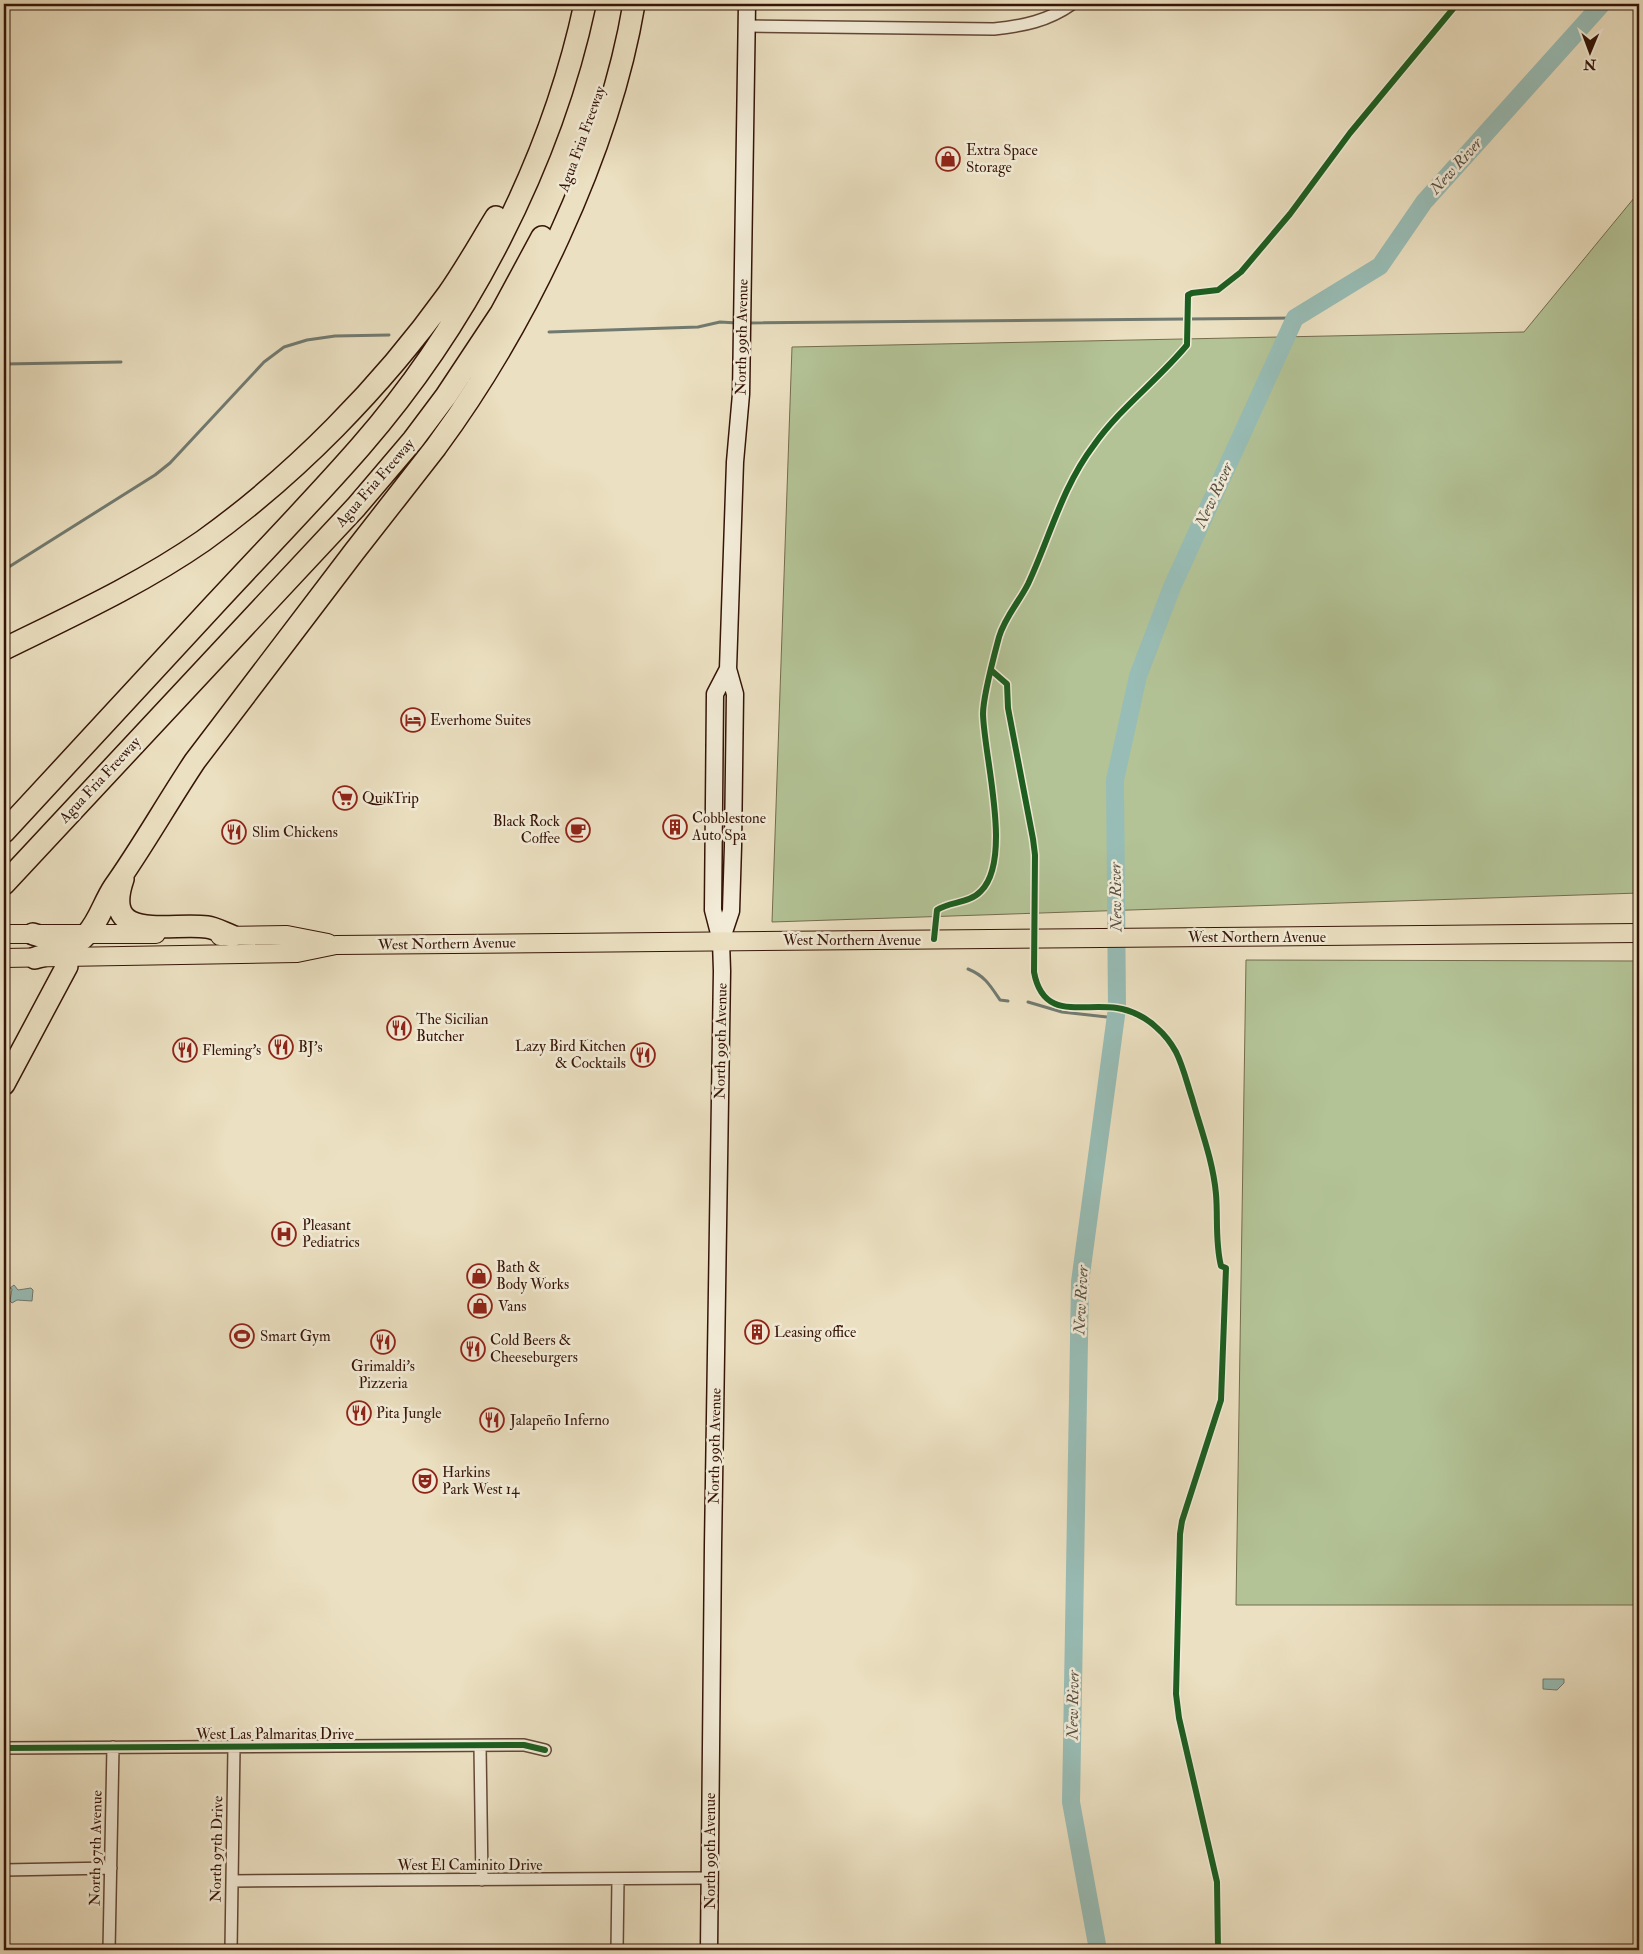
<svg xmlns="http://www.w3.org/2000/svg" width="1643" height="1954" font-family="'IM FELL Double Pica',serif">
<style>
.green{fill:#b3c396;stroke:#746c4e}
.water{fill:#98bdb6;stroke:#717a70}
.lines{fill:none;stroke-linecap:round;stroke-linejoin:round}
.stream{stroke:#717a70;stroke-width:3}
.river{stroke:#98bdb6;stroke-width:18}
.street-casing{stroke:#634836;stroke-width:14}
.secondary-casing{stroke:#361507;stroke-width:19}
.primary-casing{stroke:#361507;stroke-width:20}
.highway-casing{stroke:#361507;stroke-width:24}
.street{stroke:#f2ebd7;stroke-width:11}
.secondary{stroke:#f2ebd7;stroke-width:16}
.primary{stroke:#ebe0c1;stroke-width:18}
.highway{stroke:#ebe0c1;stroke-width:21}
.cycleway-casing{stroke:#f2ebd7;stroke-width:9}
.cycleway{stroke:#1b5e20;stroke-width:6}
.labels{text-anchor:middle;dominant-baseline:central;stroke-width:5;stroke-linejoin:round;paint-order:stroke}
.street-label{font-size:15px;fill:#361507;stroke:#f2ebd7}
.poi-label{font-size:15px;fill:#361507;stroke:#f2ebd7;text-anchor:start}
.water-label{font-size:16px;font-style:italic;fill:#585044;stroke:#f2ebd7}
</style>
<rect width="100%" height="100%" fill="#ebe0c1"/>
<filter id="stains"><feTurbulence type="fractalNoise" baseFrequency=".004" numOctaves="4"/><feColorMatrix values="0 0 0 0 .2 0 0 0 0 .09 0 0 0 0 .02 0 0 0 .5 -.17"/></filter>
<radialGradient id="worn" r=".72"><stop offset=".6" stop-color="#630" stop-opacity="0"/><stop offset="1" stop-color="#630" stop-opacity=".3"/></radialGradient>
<path class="green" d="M1639 192V893L772 922 792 347 1524 332Z
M1246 960 1639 961V1605H1236Z"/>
<path class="water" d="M14 1285 18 1290 31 1288 33 1290 32 1301 17 1300 12 1303 10 1301 12 1289 10 1288Z
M1543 1679H1564V1683L1557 1690 1543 1689Z"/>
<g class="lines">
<path class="stream" d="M746 323 1295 318
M549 332 698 327 720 322 737 323
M4 364 121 362
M4 570 155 475 170 463 264 362 284 347 307 340 335 336 389 335
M968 969C985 976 990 985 1000 1000L1008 1001
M1028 1002 1062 1012 1116 1018"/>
<path class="river" d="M1098 1950 1071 1802 1080 1282 1117 1008 1115 780 1138 676 1172 587 1295 318 1380 266 1424 202 1602 4"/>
<g class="street-casing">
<path id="street" d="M747 26 994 29C1023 26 1048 21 1072 4
M480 1746 482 1880
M4 1748 524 1745 545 1750
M4 1870 111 1868
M232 1881 709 1878
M109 1950 113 1747
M231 1950 234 1747
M617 1950 618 1879"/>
</g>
<g class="secondary-casing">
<path id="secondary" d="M721 941 731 911 733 846 735 694 728 669 735 462 741 394 747 4
M709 1950 713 1546 722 971 721 941 713 910 715 694 728 669"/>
</g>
<g class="primary-casing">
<path id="primary" d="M4 934H156
M220 936 287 935 328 943
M4 958 297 953 336 945 1639 933"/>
</g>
<g class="highway-casing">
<path id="highway" d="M4 649C71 616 141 584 203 541 295 475 382 386 448 294 465 270 480 243 496 217
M4 832C74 757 144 680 214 605 263 552 314 500 361 446 468 323 551 163 585 4
M123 879C101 944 170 922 207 927 215 928 224 933 232 936
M4 884 356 507 413 440 446 396 501 313 542 237
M35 958C53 953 74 949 87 934 99 921 104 902 114 887 143 846 167 803 195 761 248 692 301 622 354 552 381 517 409 482 436 447 526 325 609 153 634 4
M4 1084 67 966C67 945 51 939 33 934"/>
</g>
<use href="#street" class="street"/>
<use href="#secondary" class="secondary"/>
<use href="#primary" class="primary"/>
<use href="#highway" class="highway"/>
<g class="cycleway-casing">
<path id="cycleway" d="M992 671 1007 684 1008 708 1033 839 1035 855 1034 972C1043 1021 1081 1003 1117 1008 1131 1010 1147 1018 1157 1028 1164 1034 1171 1043 1176 1052 1183 1066 1187 1083 1192 1098 1201 1130 1213 1161 1216 1194 1218 1218 1215 1242 1221 1266L1226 1268 1221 1400 1182 1521 1180 1534 1176 1694 1179 1718 1217 1882 1218 1950
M934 939 937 910C950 901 969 904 981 891 1013 859 984 757 983 714 983 696 994 656 999 637 1005 617 1019 602 1028 584 1050 537 1062 487 1094 445 1120 408 1158 380 1187 345L1188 295 1192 293 1218 290 1241 272 1290 214 1350 133 1457 4
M4 1748 524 1745 545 1750"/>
</g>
<use href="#cycleway" class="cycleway"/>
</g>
<defs>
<g id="shop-ring" transform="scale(1.25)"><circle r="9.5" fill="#f2ebd7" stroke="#8f2418" stroke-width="1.5"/><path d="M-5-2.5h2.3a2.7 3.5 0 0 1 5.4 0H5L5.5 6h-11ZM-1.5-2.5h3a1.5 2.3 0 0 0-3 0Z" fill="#8f2418"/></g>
<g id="hotel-ring" transform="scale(1.25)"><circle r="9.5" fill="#f2ebd7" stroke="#8f2418" stroke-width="1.5"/><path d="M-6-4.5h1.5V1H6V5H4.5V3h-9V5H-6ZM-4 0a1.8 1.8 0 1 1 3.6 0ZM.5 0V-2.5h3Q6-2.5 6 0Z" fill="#8f2418"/></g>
<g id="supermarket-ring" transform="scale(1.25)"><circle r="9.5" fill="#f2ebd7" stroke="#8f2418" stroke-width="1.5"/><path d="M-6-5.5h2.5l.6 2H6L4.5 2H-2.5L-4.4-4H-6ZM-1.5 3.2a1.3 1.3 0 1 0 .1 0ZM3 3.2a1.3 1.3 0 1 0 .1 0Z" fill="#8f2418"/></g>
<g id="building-ring" transform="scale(1.25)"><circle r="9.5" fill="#f2ebd7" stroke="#8f2418" stroke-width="1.5"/><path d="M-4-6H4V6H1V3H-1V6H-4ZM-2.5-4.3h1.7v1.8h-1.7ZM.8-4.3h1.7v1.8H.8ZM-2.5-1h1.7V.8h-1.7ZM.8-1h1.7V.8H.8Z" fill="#8f2418"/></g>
<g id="cafe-ring" transform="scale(1.25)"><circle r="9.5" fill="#f2ebd7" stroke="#8f2418" stroke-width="1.5"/><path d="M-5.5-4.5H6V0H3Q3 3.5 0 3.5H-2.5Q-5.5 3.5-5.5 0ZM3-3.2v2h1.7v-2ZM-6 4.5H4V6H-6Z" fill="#8f2418"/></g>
<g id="restaurant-ring" transform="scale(1.25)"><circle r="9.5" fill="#f2ebd7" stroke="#8f2418" stroke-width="1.5"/><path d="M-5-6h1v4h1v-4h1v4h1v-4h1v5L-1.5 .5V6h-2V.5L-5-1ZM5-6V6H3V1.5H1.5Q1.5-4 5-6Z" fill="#8f2418"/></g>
<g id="hospital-ring" transform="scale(1.25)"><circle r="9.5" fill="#f2ebd7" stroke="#8f2418" stroke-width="1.5"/><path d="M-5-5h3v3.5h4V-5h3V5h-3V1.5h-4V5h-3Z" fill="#8f2418"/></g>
<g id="stadium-ring" transform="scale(1.25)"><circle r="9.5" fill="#f2ebd7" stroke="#8f2418" stroke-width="1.5"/><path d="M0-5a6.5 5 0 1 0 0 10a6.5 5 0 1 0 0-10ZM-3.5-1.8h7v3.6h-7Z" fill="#8f2418"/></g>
<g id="theatre-ring" transform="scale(1.25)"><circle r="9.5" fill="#f2ebd7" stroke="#8f2418" stroke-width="1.5"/><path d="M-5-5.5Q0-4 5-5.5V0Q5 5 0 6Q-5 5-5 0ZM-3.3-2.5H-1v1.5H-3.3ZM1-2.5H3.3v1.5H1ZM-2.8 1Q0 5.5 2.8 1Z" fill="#8f2418"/></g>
</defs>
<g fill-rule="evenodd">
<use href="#shop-ring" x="948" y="159"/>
<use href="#hotel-ring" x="413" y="720"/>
<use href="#supermarket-ring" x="345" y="798"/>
<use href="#building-ring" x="675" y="827"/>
<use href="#cafe-ring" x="578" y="830"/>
<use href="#restaurant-ring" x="234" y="832"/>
<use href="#restaurant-ring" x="399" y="1028"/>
<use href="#restaurant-ring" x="281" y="1047"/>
<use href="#restaurant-ring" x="185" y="1050"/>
<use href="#restaurant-ring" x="643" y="1055"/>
<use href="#hospital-ring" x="284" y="1234"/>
<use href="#shop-ring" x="479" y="1276"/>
<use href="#shop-ring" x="480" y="1306"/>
<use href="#building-ring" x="757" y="1332"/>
<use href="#stadium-ring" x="242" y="1336"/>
<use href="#restaurant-ring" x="383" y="1342"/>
<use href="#restaurant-ring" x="473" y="1349"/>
<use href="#restaurant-ring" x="359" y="1413"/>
<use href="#restaurant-ring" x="492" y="1420"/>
<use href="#theatre-ring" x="425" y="1481"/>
</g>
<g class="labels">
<g class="street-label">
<text transform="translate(582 139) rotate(-70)">Agua Fria Freeway</text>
<text transform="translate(742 337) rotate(-89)">North 99th Avenue</text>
<text transform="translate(375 483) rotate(-49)">Agua Fria Freeway</text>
<text transform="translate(100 780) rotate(-47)">Agua Fria Freeway</text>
<text x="1257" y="937">West Northern Avenue</text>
<text x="852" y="940">West Northern Avenue</text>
<text transform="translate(447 944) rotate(-1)">West Northern Avenue</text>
<text transform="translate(721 1041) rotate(-89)">North 99th Avenue</text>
<text transform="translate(715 1446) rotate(-89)">North 99th Avenue</text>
<text x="275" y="1734">West Las Palmaritas Drive</text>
<text transform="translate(96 1848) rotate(-89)">North 97th Avenue</text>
<text transform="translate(217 1849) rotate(-89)">North 97th Drive</text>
<text transform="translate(710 1851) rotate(-90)">North 99th Avenue</text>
<text x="470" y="1865">West El Caminito Drive</text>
</g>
<g class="poi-label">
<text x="966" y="150">Extra Space<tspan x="966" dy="17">Storage</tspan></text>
<text x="430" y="720">Everhome Suites</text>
<text x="362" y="798">QuikTrip</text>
<text x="692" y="818">Cobblestone<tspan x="692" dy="17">Auto Spa</tspan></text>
<text x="560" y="821" text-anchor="end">Black Rock<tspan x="560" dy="17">Coffee</tspan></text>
<text x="252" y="832">Slim Chickens</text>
<text x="416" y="1019">The Sicilian<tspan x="416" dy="17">Butcher</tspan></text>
<text x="626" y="1046" text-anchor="end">Lazy Bird Kitchen<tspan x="626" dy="17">&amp; Cocktails</tspan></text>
<text x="298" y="1047">BJ's</text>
<text x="202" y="1050">Fleming's</text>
<text x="302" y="1225">Pleasant<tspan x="302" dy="17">Pediatrics</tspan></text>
<text x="496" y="1267">Bath &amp;<tspan x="496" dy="17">Body Works</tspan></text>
<text x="498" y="1306">Vans</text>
<text x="774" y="1332">Leasing office</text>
<text x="260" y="1336">Smart Gym</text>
<text x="490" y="1340">Cold Beers &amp;<tspan x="490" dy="17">Cheeseburgers</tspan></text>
<text x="383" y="1366" text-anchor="middle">Grimaldi's<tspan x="383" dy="17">Pizzeria</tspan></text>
<text x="376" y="1413">Pita Jungle</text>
<text x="510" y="1420">Jalapeño Inferno</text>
<text x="442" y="1472">Harkins<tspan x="442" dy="17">Park West 14</tspan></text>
</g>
<g class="water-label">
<text transform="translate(1456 166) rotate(-48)">New River</text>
<text transform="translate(1214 495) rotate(-65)">New River</text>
<text transform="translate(1116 897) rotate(-91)">New River</text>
<text transform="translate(1081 1300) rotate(-87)">New River</text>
<text transform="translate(1073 1705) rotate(-89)">New River</text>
</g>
</g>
<rect width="1643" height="1954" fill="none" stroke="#ebe0c1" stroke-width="20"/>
<rect x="5" y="5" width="1633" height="1944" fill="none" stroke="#361507" stroke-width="2.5"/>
<rect x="10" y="10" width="1623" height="1934" fill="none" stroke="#361507"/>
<g transform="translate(1590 52) rotate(181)" stroke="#f2ebd7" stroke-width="4" paint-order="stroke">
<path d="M0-4L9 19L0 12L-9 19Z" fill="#361507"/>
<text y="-8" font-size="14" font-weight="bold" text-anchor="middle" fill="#361507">N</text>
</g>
<rect width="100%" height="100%" filter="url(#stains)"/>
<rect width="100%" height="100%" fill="url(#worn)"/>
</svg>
